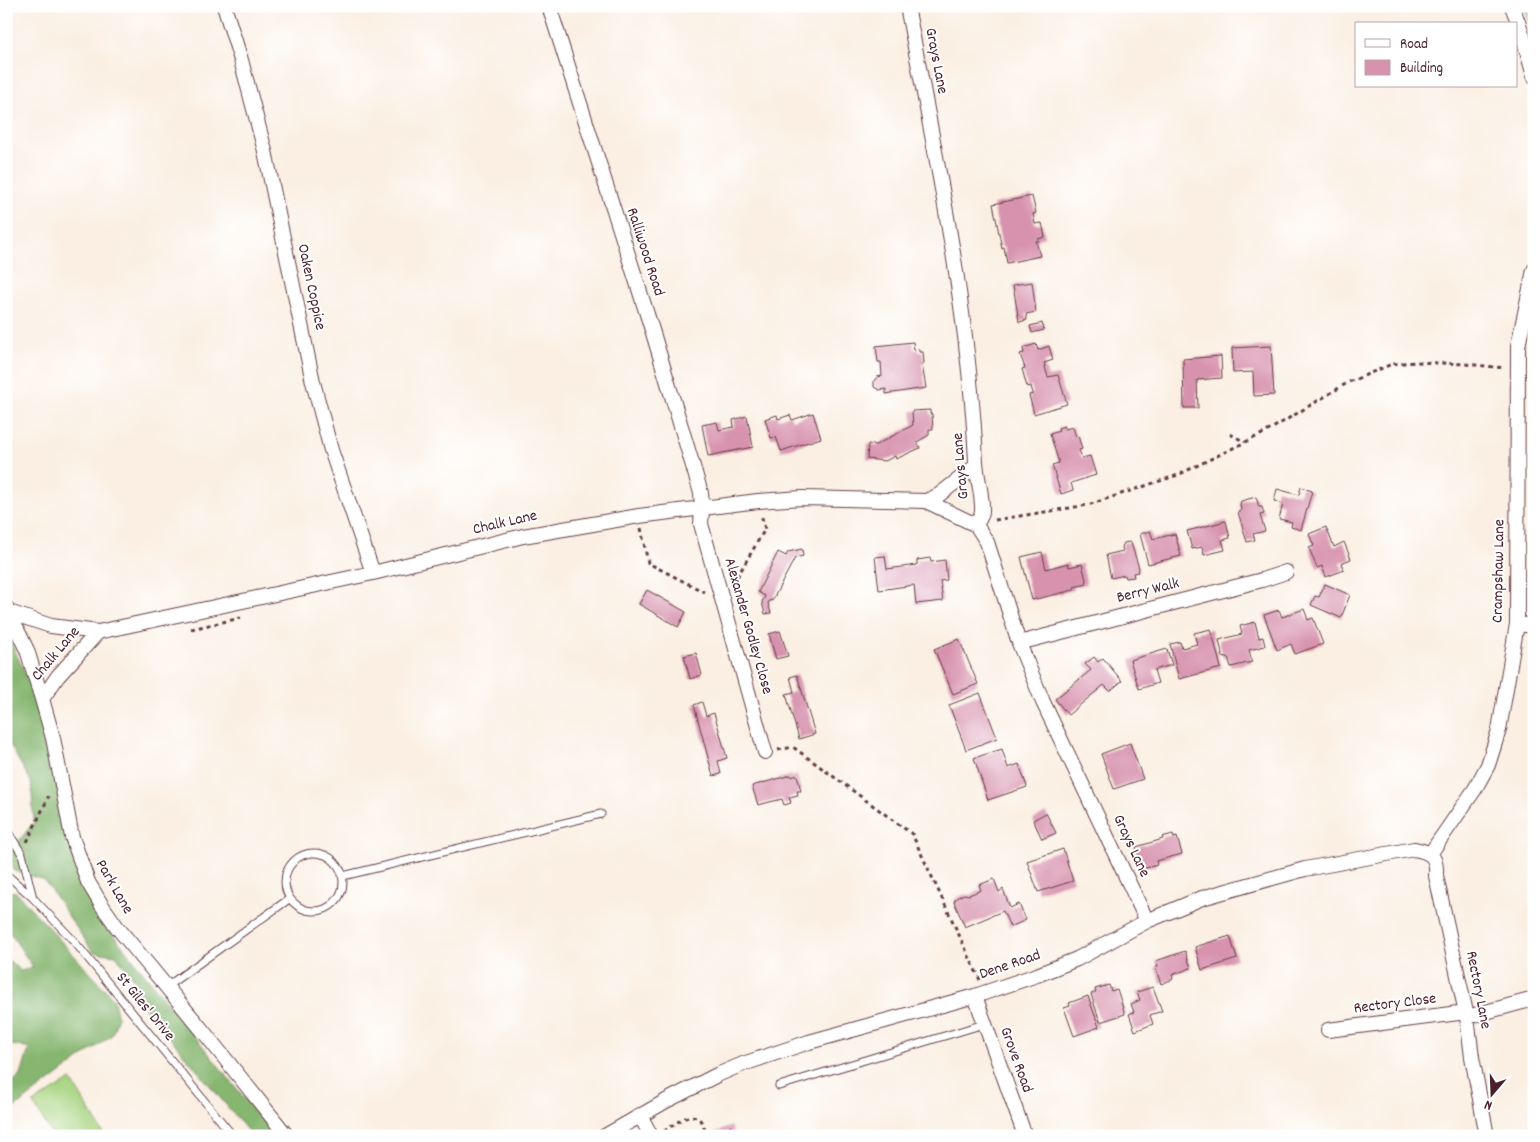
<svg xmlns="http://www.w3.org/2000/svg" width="1540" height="1142" font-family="Dekko,sans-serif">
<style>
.green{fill:#a8d481;stroke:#797a56}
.forest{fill:#86b66f;stroke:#686a4d}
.building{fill:#d792ad}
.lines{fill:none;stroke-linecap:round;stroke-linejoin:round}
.service-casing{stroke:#643e46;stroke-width:9}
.minor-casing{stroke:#643e46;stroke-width:16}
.path{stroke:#643e46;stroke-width:3;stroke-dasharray:4 4;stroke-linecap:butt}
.service{stroke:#fff;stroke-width:7}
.minor{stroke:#fff;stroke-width:14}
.labels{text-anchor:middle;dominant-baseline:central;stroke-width:4;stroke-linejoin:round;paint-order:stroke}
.street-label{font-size:16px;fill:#4a1f2b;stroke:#fff}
</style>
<rect width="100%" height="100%" fill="#fff"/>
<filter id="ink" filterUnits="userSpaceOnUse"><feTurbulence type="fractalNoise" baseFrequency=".02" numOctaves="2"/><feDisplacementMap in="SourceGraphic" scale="10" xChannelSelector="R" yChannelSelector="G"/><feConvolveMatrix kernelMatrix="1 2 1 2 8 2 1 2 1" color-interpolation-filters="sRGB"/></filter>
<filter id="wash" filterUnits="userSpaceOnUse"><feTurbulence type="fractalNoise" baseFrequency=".0096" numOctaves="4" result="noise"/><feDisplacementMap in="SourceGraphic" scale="20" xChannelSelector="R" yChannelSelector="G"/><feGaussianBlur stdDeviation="1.12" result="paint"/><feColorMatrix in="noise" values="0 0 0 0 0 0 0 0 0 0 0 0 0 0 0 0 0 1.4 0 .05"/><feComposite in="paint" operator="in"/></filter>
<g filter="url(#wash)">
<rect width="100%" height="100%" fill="#faefe2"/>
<path class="green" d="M71 1080 105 1136H53L33 1103Z"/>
<path class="forest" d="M1524 6H1534V38Z
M6 632 34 692 49 746 67 836 81 884 107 927 275 1136H252L140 1002 137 984 116 955 93 952 44 880 14 871 9 853 34 822 31 782 6 738Z
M6 891 16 892 113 998 118 1017 112 1035 6 1114V1087L21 1075 29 1049 14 1045 6 1048V958L21 971 33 967 6 927Z"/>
<g id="blocks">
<path class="building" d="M1032 196 1036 213 1033 214 1035 224 1042 223 1045 237 1038 239 1039 241H1036L1040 256 1007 263 1004 247 1002 248 993 204Z
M1032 282 1036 312 1026 314 1027 320 1019 322 1013 285Z
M1042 323 1044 330 1032 333 1030 326Z
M913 342 914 350 919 349V352H923L924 363 922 364 926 388 886 394V389L879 390 874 387V381L877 377 882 376 881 362H878L876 346Z
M1036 344 1038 350 1049 346 1053 360 1044 363 1048 377 1058 375 1067 404 1034 414 1029 395 1033 394 1031 386 1027 387 1022 369 1025 368 1020 354 1024 353 1023 348Z
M1271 346 1274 395 1254 396 1253 372 1233 373 1232 348Z
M1221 356 1222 378 1197 380 1198 408H1184L1183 359Z
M930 410V414H932L933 429H929V435L917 442 920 448 896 459 895 456 885 461 867 459 868 444 876 445 913 425 912 411Z
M813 413 821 438 781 451 776 437 771 438 765 419 777 415 778 419 790 415 792 420Z
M747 416 753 447 708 456 702 425 717 422 719 430 734 427 733 420Z
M1064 426 1065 429 1073 427 1076 437 1078 436 1082 449 1079 450 1082 458 1090 456 1096 475 1071 483 1073 490 1061 494 1052 465 1059 463 1050 434 1059 431 1058 428Z
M1301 487 1312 491 1301 530 1291 527 1292 522 1279 519 1283 504 1274 501 1277 489 1299 495Z
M1256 497 1259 507H1262L1264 514 1260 515 1265 531 1253 534 1255 540 1247 542 1238 512 1241 511 1240 504 1241 501Z
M1226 521 1230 538 1222 540 1225 550 1204 555 1202 547 1192 549 1187 531Z
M1326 527 1334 547 1344 542 1351 559 1341 563 1344 570 1326 577 1322 566 1317 568 1309 548 1314 546 1309 534Z
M1150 531 1153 539 1175 534 1181 556 1148 564 1140 534Z
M1128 542 1131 543 1139 568 1138 572 1133 573 1134 577 1126 578 1125 575 1111 578 1106 555 1123 551 1122 547 1124 543Z
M802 549 803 556 795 558 772 601 770 600 768 603 771 613 765 614 762 602 765 596 758 592 778 552 786 556 788 552Z
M1042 552 1046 569 1068 563 1069 567 1082 564 1087 584 1074 587V590L1032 600 1021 557Z
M885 556 887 569 917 565V560L930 558 931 562 945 560 947 580 940 581 943 601 916 604 914 585 879 590 875 557Z
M1325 584 1350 595 1341 618 1311 605 1315 596 1319 597Z
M647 590 686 612 678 627 639 604Z
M1304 609 1308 620 1313 618 1323 644 1295 654 1291 644 1277 650 1264 615 1279 610 1282 617Z
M1255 622 1259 638 1263 637 1265 646 1249 650 1252 662 1231 667 1228 657 1223 658 1219 640 1242 634 1240 626Z
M1211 629 1221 668 1179 679 1170 644 1180 642 1182 648 1197 644 1194 633Z
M780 631 788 656 776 659 769 634Z
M959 639 978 684 953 694 934 649Z
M1167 649 1172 665 1154 670 1158 683 1139 689 1130 660Z
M696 653 702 675 690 679 684 656Z
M1094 657 1098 662 1103 658 1122 681 1110 691 1104 685 1068 715 1055 699 1091 670 1085 664Z
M797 675 815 734 799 739 786 694 794 692 790 677Z
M980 693 997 738 966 750 949 705Z
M702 702 706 716 714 713 727 758 718 761 721 774 713 776 694 705Z
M1130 743 1143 779 1114 789 1101 754Z
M1002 749 1008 768 1019 764 1027 787 988 800 974 758Z
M791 775V777L797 775 801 791H797L798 795 789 797 791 803 784 805 782 799 758 805 752 786Z
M1046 813 1056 833 1042 839 1033 820Z
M1173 834 1174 838 1177 837 1182 854 1156 861 1157 865 1142 869 1136 847 1163 839 1162 837Z
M1063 849 1073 881 1038 892 1027 861Z
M994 879 999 892 1003 889 1010 908 1019 904 1026 920 1010 927 1003 911 965 927 954 902 956 898 964 894 969 895 981 890 979 885Z
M1230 936 1237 959 1202 970 1195 947Z
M1185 951 1191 968 1172 975 1173 979 1161 984 1155 967H1158L1156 961Z
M1109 985 1111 991 1117 989 1125 1014 1100 1022 1091 994 1096 992 1095 989Z
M1153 987 1162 1011 1150 1015 1153 1024 1135 1031 1129 1014 1134 1012 1131 1004 1140 1000 1137 992Z
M1088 996 1099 1027 1074 1036 1064 1008 1070 1006 1069 1003Z
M731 1126 735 1136H707Z"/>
</g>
</g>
<g filter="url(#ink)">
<use href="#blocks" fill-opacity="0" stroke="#643e46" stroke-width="1"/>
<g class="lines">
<g class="service-casing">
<path id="service" d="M6 829 22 854 33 898
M285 882a29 29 0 1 1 58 0a29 29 0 1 1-58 0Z
M6 874 33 898 73 940 233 1136
M343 876 601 814
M166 987 289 899
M779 1086 984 1024"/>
</g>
<g class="minor-casing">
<path id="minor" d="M224 6 241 60 265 151 313 382 331 450 373 573
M549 6 653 333 701 493 702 509 701 524 765 752
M907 6C936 157 969 308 976 462 977 478 983 497 982 511 982 516 978 521 976 525
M1512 6 1521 30 1534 76
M926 501 939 495 976 466
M976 525 987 542 1019 643 1043 702 1147 921
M6 607 27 650 42 699 53 738 72 837 88 882 101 904 117 927 203 1031 287 1136
M9 612 51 626 98 632
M1517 624 1534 626
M1019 643 1262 580 1286 572
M42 699 58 676 98 632 373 573 523 536 639 516 758 501 802 498 926 501 976 525
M1430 854 1475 789 1488 765 1499 730 1517 624 1518 346 1534 270
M975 996 1025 1136
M1467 1017 1534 999
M1328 1030 1466 1012
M640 1115 651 1136
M605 1136 666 1101 717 1075 743 1064 809 1042 975 996 1037 975 1077 959 1147 921 1202 898 1305 869 1414 849C1433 852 1437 858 1436 876L1467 1017 1472 1057 1487 1136"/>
</g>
<path class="path" d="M1230 434 1245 442
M995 520 1088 505 1178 475 1266 432 1349 382 1392 364 1415 362 1465 364 1505 368
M641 528 648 563 704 592
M733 584 765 529 761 514
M191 629 241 618
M778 750 793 747 912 834 980 980
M27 842 48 798V796
M664 1131C673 1126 691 1109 700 1120 703 1124 705 1131 708 1135"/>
<use href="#service" class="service"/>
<use href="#minor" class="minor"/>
</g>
</g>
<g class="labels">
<g class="street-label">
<text transform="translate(936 61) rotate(79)">Grays Lane</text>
<text transform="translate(645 252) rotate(72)">Ralliwood Road</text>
<text transform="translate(311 287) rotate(78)">Oaken Coppice</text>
<text transform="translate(961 466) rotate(-95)">Grays Lane</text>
<text transform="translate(505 523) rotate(-13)">Chalk Lane</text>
<text transform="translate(1499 571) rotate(-89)">Crampshaw Lane</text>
<text transform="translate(1148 591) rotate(-14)">Berry Walk</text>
<text transform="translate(748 626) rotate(74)">Alexander Godley Close</text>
<text transform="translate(56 654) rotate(-50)">Chalk Lane</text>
<text transform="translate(1131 846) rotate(65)">Grays Lane</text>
<text transform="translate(114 887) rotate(60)">Park Lane</text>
<text transform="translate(1010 965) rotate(-19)">Dene Road</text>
<text transform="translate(1478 990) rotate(79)">Rectory Lane</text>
<text transform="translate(1395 1004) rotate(-7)">Rectory Close</text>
<text transform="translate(145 1007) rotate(51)">St Giles' Drive</text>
<text transform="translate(1016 1060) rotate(70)">Grove Road</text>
</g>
</g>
<rect width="1540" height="1142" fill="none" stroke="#fff" stroke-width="25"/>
<rect x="1355" y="22" width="162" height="65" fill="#ffffff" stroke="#b7a5aa"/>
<rect x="1365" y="39" width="25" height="8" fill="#ffffff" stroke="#b7a5aa"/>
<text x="1400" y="48" font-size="15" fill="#4a1f2b">Road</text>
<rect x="1365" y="60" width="25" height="15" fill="#d792ad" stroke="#b7a5aa"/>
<text x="1400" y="72" font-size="15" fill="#4a1f2b">Building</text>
<g transform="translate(1492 1094) rotate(199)" stroke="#ffffff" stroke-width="4" paint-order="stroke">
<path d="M0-4L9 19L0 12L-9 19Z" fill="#4a1f2b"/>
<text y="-8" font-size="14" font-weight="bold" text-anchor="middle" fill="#4a1f2b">N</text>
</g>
</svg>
